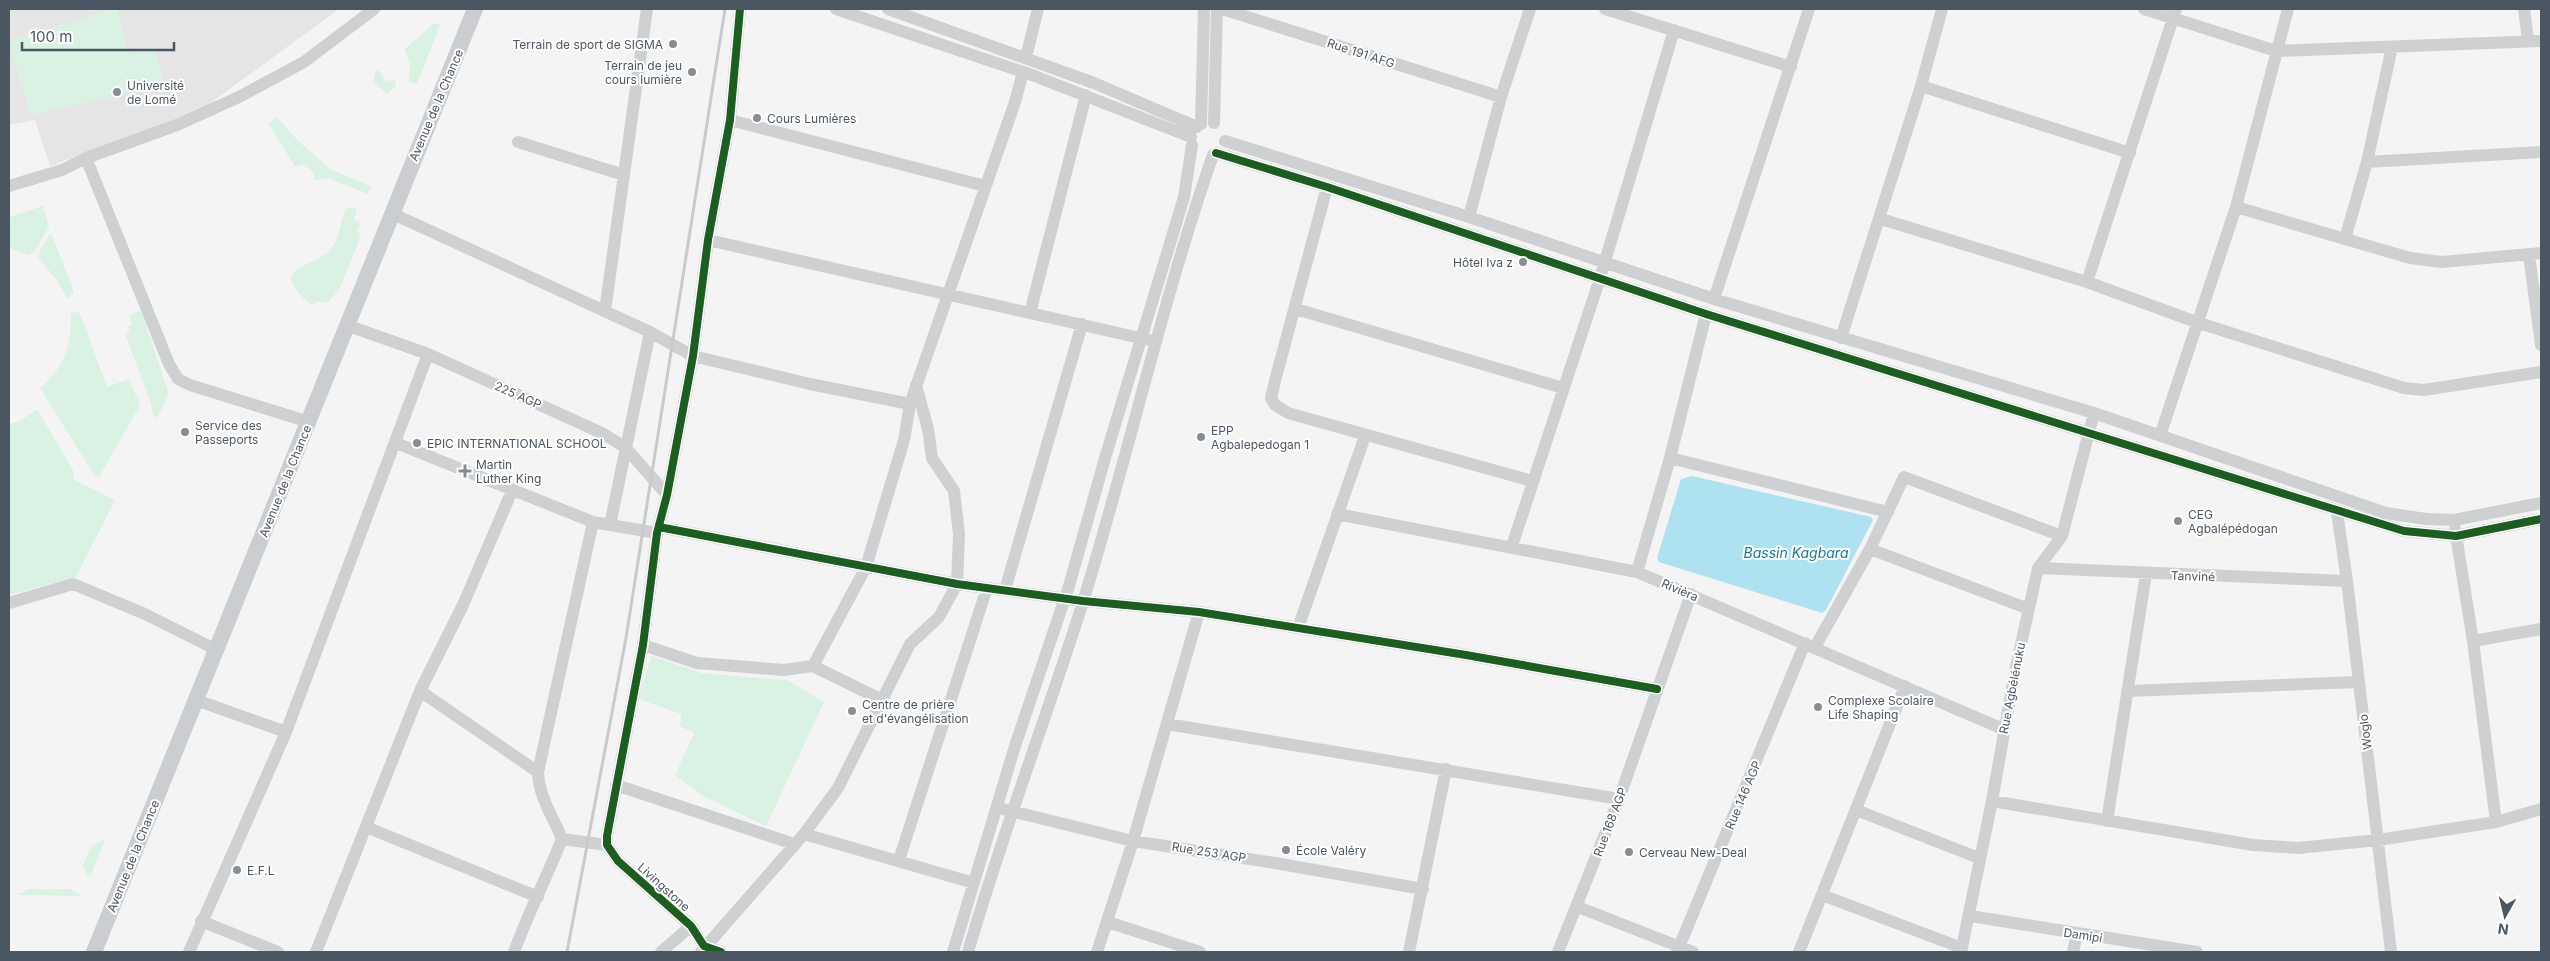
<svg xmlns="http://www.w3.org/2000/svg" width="2550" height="961" font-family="Inter,sans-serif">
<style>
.education{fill:#e6e5e6}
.green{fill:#d9f2e3}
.water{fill:#aee2f0}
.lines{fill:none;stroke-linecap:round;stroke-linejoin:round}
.minor{stroke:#ced0d2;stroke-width:12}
.major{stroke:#caced1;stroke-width:16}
.rail{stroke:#c9cacc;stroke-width:3}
.cycleway-casing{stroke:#fff;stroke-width:11}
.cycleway{stroke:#1b5e20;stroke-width:8}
.poi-dot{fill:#868d94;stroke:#fff;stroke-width:2}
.labels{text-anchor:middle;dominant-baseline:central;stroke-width:4;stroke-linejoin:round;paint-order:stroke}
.poi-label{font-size:12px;fill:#4a5661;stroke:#fff;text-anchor:start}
.street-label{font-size:12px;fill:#4a5661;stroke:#fff}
.water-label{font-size:14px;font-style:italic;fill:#0c7c9b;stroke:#fff}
</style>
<rect width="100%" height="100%" fill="#f4f4f4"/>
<path class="education" d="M9 9H339L197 113 50 166 35 120 9 125Z"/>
<path class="green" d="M112 9H117L129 54 155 47 164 85 30 115 10 46 12 41Z
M434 23 440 25 417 84 409 82 410 65 405 49Z
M378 69 386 81 395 80 396 83 395 87 387 94 374 81V75Z
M277 117 298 141 332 170 371 186 368 194 328 178 314 180V173L305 164 295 167 269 124Z
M43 206 49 227 34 252 29 255 9 248V217Z
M348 207 357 209 354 219 361 222 357 231 361 236 339 290 327 303 318 301 313 305C305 301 299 294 294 286 281 267 318 264 330 250 340 238 340 224 345 210Z
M49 235H52L74 292 68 299 55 278 37 256Z
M79 311 107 387 129 379 140 405 99 477 94 475 40 388C64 369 72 344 71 314Z
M141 311 169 394 157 418 153 415 151 404 125 334 130 332 128 327 132 324 129 315Z
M37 409 73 470 74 480 115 500 76 577 9 595V424L20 421Z
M651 656 701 673 787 680 824 702 766 826 705 797 675 775 694 733 680 726 681 714 639 699Z
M105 840 91 875 88 876 83 866C89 851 88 845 105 840Z
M29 889H70L81 896 18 895Z"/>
<path class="water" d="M1692 476 1871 517 1873 520 1826 610 1822 613 1659 562 1657 558 1681 479Z"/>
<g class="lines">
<path class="minor" d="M836 9 1032 75 1191 137
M888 9 1094 83 1197 127
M1222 9 1501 97
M1605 9 1791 67
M2144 9 2276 51 2541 41
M2524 9 2528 40
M1026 57 1038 9
M1921 86 2130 153
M730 120 985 186
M1214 123 1217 9
M1201 124 1204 9
M1225 141 1469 217 1714 299 2094 413 2386 513 2426 519 2454 520 2541 503
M518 142 624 175
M1216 153 1327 187 1706 314 2404 531 2456 536 2541 519
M86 158 169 364 178 379 190 385 309 422
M2367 162 2541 152
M9 186 62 170 86 158 177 125 239 97 304 62 374 9
M1327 187 1276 377 1271 398 1275 405 1288 413 1532 481
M2236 207 2410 258 2442 262 2541 253
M391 213 650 332 693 356 810 384 910 404
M1469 217 1501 97 1530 9
M1881 219 2087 282 2199 323 2404 388 2424 390 2541 372
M2345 239 2367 162 2392 47
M708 240 1149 340
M2529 255 2541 345
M2087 282 2176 9
M1714 299 1809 9
M1296 309 1563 388
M605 311 647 9
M1030 313 1086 95
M349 326 428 354 604 434 626 448 667 495
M1841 338 1921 86 1942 9
M2160 436 2236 207 2288 9
M396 443 593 522 657 533
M1670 458 1888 512
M2337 512 2347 581 2391 952
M1337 514 1637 572 2003 729
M610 525 650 332
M659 527 957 584 1083 601 1199 612 1466 655 1657 689
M2455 529 2473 641 2496 822
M1512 546 1600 278 1674 30
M1870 549 2029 609
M2038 568 2347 581
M1637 572 1670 458 1706 314
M1005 590 1082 324
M9 603 73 584 145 614 217 650
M1298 628 1365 436
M2473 641 2541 629
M643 645 697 663 784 670 813 666 882 700
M1815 647 1870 549 1904 477 2062 536
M813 666 866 567 904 440 910 404 1015 102 1023 72
M420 691 538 772
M2127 691 2359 682
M196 700 286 732
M1167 724 1619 799
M616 785 794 844
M1992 801 2253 845 2298 848 2378 840 2496 822 2541 809
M1003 809 1133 841 1275 863 1423 889
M1856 810 1979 858
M2107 821 2146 574
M366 827 538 897
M804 834 974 883
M562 839 607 845
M899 860 987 588
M1822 895 1962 948
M1578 907 1693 952
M1970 916 2197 952
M201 921 278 952
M1108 922 1200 952
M189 952 286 732 428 354
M316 952 420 691 463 605 512 491
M514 952C528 913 547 877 562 839 553 816 539 798 538 772L593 522
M661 952 691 926
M701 952 804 834 838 788 910 644 939 617 957 584 959 534 954 491 932 458 928 429 916 385
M721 952 704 946 691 926 618 861 607 845V836L643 645 657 533 667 495 693 356 708 240 730 120 740 9
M953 952 1015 746 1069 586 1105 458 1184 197 1192 145
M968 952C1002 834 1046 719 1083 602 1129 453 1162 301 1213 155
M1097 952 1133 841 1199 612
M1409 952 1446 769
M1558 952 1619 799 1691 594
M1677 952 1805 643
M1799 952 1905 686
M1961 952 1992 801 2015 671 2038 568 2062 536 2094 413
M2073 952 2077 934"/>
<path class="major" d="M94 952 475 9"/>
<path class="rail" d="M567 952 626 638 725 9"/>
<g class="cycleway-casing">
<path id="cycleway" d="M1216 153 1327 187 1706 314 2404 531 2456 536 2541 519
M659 527 957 584 1083 601 1199 612 1466 655 1657 689
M721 952 704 946 691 926 618 861 607 845V836L643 645 657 533 667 495 693 356 708 240 730 120 740 9"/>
</g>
<use href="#cycleway" class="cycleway"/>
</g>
<g class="poi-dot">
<circle cx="673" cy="44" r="5"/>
<circle cx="692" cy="72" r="5"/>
<circle cx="117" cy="92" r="5"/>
<circle cx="757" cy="118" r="5"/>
<circle cx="1523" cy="262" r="5"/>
<circle cx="185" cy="432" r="5"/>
<circle cx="1201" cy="437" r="5"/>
<circle cx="417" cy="443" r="5"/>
<path d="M462.5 463.5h5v5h5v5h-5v5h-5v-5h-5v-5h5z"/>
<circle cx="2178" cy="521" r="5"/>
<circle cx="1818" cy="707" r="5"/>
<circle cx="852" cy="711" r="5"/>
<circle cx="1286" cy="850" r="5"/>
<circle cx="1629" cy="852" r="5"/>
<circle cx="237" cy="870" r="5"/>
</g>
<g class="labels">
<g class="poi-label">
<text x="663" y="44" text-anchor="end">Terrain de sport de SIGMA</text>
<text x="682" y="65" text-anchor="end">Terrain de jeu<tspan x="682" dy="14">cours lumière</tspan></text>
<text x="127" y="85">Université<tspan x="127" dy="14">de Lomé</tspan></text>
<text x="767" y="118">Cours Lumières</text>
<text x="1513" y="262" text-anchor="end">Hôtel Iva z</text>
<text x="195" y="425">Service des<tspan x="195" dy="14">Passeports</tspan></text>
<text x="1211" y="430">EPP<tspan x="1211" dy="14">Agbalepedogan 1</tspan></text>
<text x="427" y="443">EPIC INTERNATIONAL SCHOOL</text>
<text x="476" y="464">Martin<tspan x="476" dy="14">Luther King</tspan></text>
<text x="2188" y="514">CEG<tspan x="2188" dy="14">Agbalépédogan</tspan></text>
<text x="1828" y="700">Complexe Scolaire<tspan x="1828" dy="14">Life Shaping</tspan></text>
<text x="862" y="704">Centre de prière<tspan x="862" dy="14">et d'évangélisation</tspan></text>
<text x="1296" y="850">École Valéry</text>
<text x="1639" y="852">Cerveau New-Deal</text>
<text x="247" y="870">E.F.L</text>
</g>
<g class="street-label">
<text transform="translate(1361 53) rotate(18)">Rue 191 AFG</text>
<text transform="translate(436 105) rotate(-67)">Avenue de la Chance</text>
<text transform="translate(518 395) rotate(24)">225 AGP</text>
<text transform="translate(285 481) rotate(-68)">Avenue de la Chance</text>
<text transform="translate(2193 576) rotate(2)">Tanviné</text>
<text transform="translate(1680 590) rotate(23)">Rivièra</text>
<text transform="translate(2012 688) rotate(-79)">Rue Agbélénuku</text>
<text transform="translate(2365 732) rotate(-97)">Woglo</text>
<text transform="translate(1743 795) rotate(-67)">Rue 146 AGP</text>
<text transform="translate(1610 822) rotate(-69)">Rue 168 AGP</text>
<text transform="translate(1209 852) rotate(9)">Rue 253 AGP</text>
<text transform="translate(133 856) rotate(-68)">Avenue de la Chance</text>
<text transform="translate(664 887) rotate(42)">Livingstone</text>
<text transform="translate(2083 935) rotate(9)">Damipi</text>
</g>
<g class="water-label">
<text x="1796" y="552">Bassin Kagbara</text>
</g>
</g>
<rect width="2550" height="961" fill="none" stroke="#4a5661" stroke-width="20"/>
<g transform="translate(2505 916) rotate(188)" stroke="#ffffff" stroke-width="4" paint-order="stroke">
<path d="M0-4L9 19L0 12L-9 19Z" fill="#4a5661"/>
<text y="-8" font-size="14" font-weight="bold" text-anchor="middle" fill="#4a5661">N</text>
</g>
<path d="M22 42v8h152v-8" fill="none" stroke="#4a5661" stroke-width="2.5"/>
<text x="30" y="42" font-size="15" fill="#4a5661" stroke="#ffffff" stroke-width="4" paint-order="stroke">100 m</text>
</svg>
